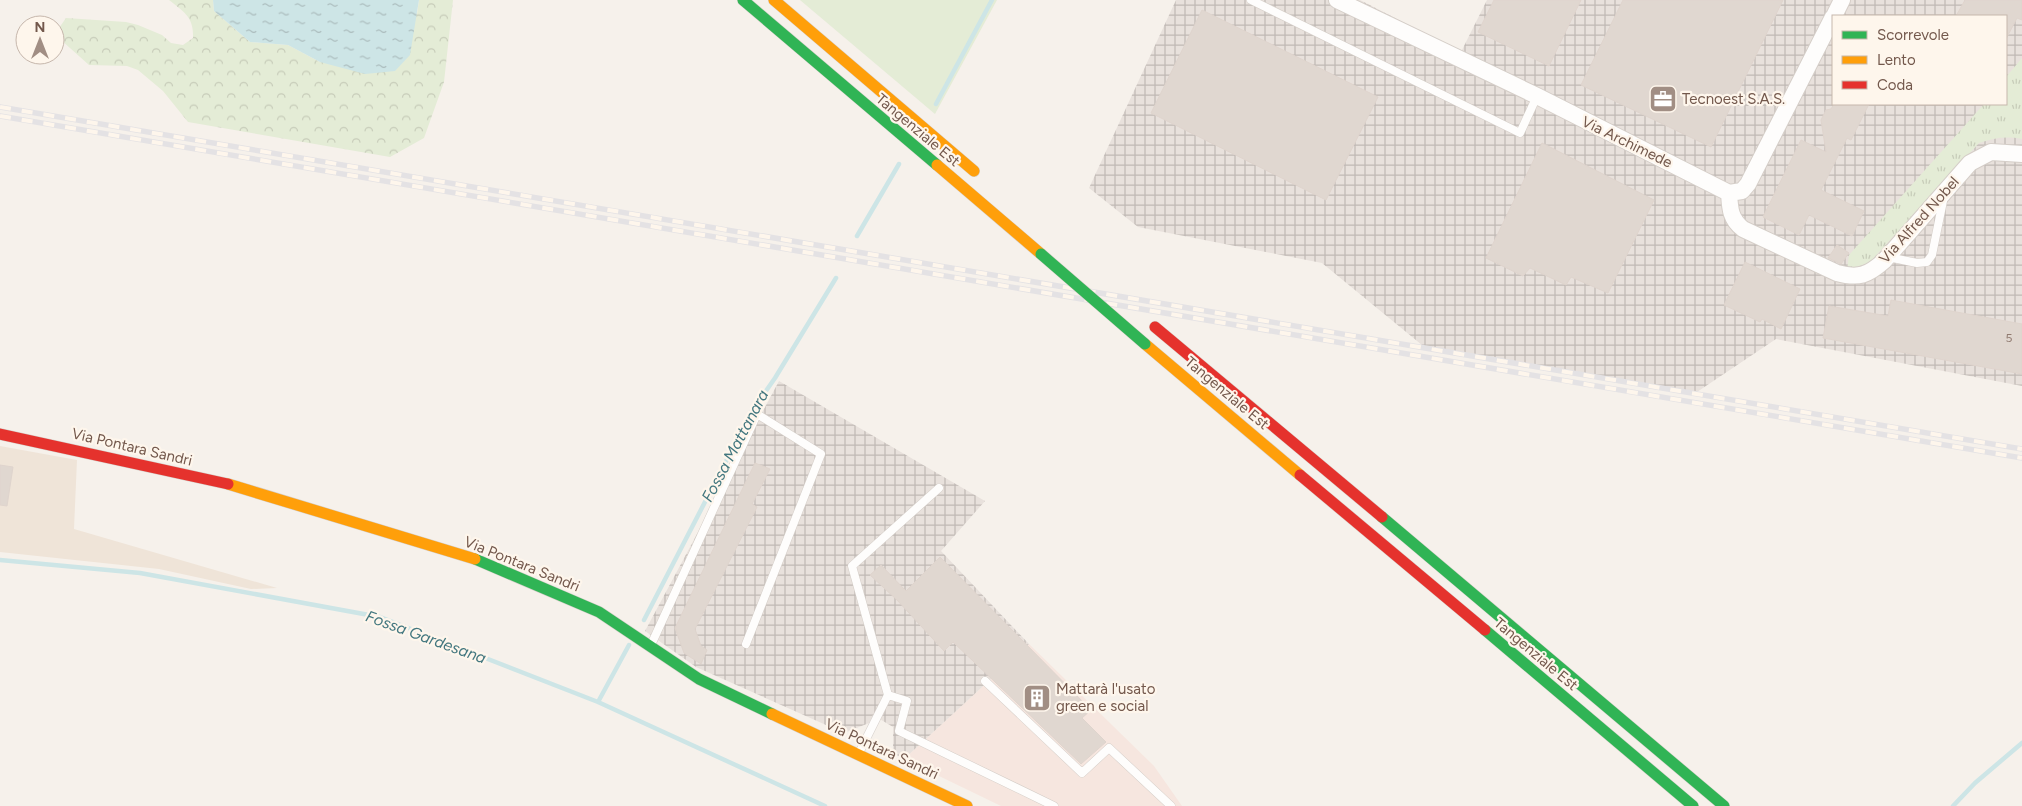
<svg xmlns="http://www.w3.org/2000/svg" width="2022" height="806" font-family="Figtree,sans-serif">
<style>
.residential{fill:#efe4d8}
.commercial{fill:#f6e6df}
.industrial{fill:url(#industrial-grid);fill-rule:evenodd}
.green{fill:#e4ecd6}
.forest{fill:url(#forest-crowns)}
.park{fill:url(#park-tufts)}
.water{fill:url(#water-ripples)}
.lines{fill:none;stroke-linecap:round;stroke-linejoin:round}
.stream{stroke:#cde5e6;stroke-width:4.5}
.building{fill:#e0d7d0;stroke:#dfd4cd}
.lane-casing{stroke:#d5cec8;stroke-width:9}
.street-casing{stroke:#d5cec8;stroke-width:18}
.fast-casing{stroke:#d5cec8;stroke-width:12}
.slow-casing{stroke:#d5cec8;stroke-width:12}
.jam-casing{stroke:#d5cec8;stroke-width:12}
.lane{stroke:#fefdfc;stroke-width:8}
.street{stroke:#fefdfc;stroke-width:16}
.fast{stroke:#30b455;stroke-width:11}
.slow{stroke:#ff9f0a;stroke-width:11}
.jam{stroke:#e5322d;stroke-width:11}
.rail-casing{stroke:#e4e2e4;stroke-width:5.5}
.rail{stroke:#fef6ec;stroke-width:4;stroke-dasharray:11;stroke-linecap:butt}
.fast-bridge-casing{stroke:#d5ccc6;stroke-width:12;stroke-linecap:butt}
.fast-bridge{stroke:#30b455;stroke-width:11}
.labels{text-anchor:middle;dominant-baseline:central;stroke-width:4.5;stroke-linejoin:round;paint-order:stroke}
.number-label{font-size:12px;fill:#907a70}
.poi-label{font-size:15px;fill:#73584c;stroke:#fef6ec;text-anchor:start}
.street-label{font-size:15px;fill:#73584c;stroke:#fef6ec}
.water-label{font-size:16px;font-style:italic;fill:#43777f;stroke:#fef6ec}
</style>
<defs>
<pattern id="industrial-grid" width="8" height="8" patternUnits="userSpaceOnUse" patternTransform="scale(1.25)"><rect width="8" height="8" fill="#e8e1dc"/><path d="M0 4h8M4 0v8" fill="none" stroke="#c0b9b5"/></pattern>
<pattern id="forest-crowns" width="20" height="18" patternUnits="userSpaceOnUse" patternTransform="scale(1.25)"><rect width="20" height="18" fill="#e4ecd6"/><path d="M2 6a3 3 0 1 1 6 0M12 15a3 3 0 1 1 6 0" fill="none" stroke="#c7ccb9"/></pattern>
<pattern id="park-tufts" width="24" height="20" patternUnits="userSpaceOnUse" patternTransform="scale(1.25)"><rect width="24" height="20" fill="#e4ecd6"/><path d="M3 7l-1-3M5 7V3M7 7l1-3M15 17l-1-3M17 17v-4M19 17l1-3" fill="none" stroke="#c7ccb9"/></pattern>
<pattern id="water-ripples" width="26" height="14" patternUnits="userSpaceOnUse" patternTransform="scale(1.25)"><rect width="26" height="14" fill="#cde5e6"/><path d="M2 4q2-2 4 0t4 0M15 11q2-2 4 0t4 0" fill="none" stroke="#abbcbd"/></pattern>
</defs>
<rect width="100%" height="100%" fill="#f6f1eb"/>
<path class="residential" d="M0 446 77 460 74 529 277 588 251 589 159 569 0 552Z"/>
<path class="commercial" d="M1029 644 1154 766 1182 806H1001L904 759Z"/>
<path class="industrial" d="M1176 0H1360L1461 52 1487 0H2022V386L1776 339 1694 394 1428 350 1322 263 1138 227 1089 188ZM1833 16H2006V104H1833Z
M779 381 985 501 941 551 1029 644 904 759 893 753V727L873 715 869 723 844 733 696 667 645 631Z"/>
<path class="green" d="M800 0H997L935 114Z"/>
<path class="forest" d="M169 0H213L214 11 250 42 288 45 320 62 417 14 419 0H453L444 82 424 138 390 157 188 122 163 91 138 70 127 66 89 65 61 40 59 28 66 18 126 22 138 25 162 35 171 43 183 45 193 38C194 17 184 12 169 0Z"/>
<path class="park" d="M2022 58V139C2006 136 1994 138 1979 143L1869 263 1847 270 1849 255 1984 104H2006V77Z"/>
<path class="water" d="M213 0H419L410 55 395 71 365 74 320 62 288 45 250 42 214 11Z"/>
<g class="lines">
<path class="stream" d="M936 104 992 0
M857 236 899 164
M0 560 140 573 380 617 598 702 825 806
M644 620 752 411 775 378 836 278
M598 702 629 645
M1953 806 1975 783 2022 743"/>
</g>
<path class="building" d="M1494 0H1581L1549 66 1478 32Z
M1623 0H1783L1711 147 1581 85Z
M1965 0H2022V20L2017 18 2006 39V16H1956Z
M1202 10 1378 97 1326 200 1151 113Z
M1834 104H1869L1851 140 1847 138 1821 190 1864 211 1852 236 1809 215 1799 235 1763 217 1801 140 1826 152 1821 120 1826 110 1831 109Z
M1542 143 1654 200 1608 293 1571 277 1566 285 1530 268 1523 276 1486 258Z
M1837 245 1849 253 1841 264 1828 258Z
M1745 262 1800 289 1781 329 1762 319 1760 322 1724 305Z
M1891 300 2022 324V374L1823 338 1829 306 1888 316Z
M755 463 770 469 752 504 757 507 695 629 701 646 707 650 701 664 684 653 675 628Z
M0 465 13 467 7 506 0 505Z
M940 557 1091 710 1082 718 1106 742 1081 764 953 642 944 651 897 600 870 575 881 565 906 591Z"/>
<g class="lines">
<g class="lane-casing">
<path id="lane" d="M1251 0 1520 133 1537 96
M1888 257 1917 263 1927 262 1932 255 1943 201
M651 645 757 414 821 454 746 644
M985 681 1082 773 1109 748 1171 806
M888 695 907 701 899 731 1054 806
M859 753 888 695 852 566 939 488"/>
</g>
<g class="street-casing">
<path id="street" d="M1337 0 1537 96 1729 193 1742 191 1748 184 1833 17
M1834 16 1842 0
M1729 193C1730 208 1730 219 1743 229L1837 273C1859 279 1868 275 1884 261L1970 163 1991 152 2022 154"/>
</g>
<g class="fast-casing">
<path id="fast" d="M743 0 937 165
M1382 517 1724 806
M475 559 599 612 699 679 772 714
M1485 630 1693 806"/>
</g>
<g class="slow-casing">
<path id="slow" d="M774 0 974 171
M937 165 1041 254
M1145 344 1300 475
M228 484 475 559
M772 714 967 806"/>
</g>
<g class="jam-casing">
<path id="jam" d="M1155 327 1382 517
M0 434 228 484
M1300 475 1485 630"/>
</g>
<use href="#lane" class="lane"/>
<use href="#street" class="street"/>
<use href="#fast" class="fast"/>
<use href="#slow" class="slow"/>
<use href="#jam" class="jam"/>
<g class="rail-casing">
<path id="rail" d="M0 107 2022 449
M0 116 2022 458"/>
</g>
<use href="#rail" class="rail"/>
<g class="fast-bridge-casing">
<path id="fast-bridge" d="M1041 254 1145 344"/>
</g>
<use href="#fast-bridge" class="fast-bridge"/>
</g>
<defs>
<g id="office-square" transform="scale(1.4375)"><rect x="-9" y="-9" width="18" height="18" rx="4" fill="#a18e84" stroke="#fef6ec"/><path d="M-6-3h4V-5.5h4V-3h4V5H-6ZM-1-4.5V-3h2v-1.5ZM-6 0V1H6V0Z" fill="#fff"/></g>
<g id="building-square" transform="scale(1.4375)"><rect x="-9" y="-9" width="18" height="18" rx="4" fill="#a18e84" stroke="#fef6ec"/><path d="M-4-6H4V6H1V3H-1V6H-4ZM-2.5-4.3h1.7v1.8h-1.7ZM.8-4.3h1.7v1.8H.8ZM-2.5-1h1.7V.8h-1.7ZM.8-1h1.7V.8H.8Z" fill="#fff"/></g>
</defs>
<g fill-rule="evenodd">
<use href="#office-square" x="1663" y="99"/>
<use href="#building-square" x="1037" y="698"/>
</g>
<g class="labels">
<g class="number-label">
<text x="2009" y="338">5</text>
</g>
<g class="poi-label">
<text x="1682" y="99">Tecnoest S.A.S.</text>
<text x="1056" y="689">Mattarà l'usato<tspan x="1056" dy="17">green e social</tspan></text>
</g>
<g class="street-label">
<text transform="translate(918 130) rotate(40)">Tangenziale Est</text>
<text transform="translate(1627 142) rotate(26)">Via Archimede</text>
<text transform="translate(1919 220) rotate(-48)">Via Alfred Nobel</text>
<text transform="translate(1227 393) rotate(40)">Tangenziale Est</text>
<text transform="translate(132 447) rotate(13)">Via Pontara Sandri</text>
<text transform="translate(522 564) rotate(22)">Via Pontara Sandri</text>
<text transform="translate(1536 654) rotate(40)">Tangenziale Est</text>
<text transform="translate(882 749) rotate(25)">Via Pontara Sandri</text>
</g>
<g class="water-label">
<text transform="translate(735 446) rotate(-62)">Fossa Mattanara</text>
<text transform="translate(426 637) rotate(20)">Fossa Gardesana</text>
</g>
</g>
<rect x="1832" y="15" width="175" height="90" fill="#fef6ec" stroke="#c6b7ac"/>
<rect x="1842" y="31" width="25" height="8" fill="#30b455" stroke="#c6b7ac"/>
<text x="1877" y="40" font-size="15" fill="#73584c">Scorrevole</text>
<rect x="1842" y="56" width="25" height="8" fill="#ff9f0a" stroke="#c6b7ac"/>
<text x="1877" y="65" font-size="15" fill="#73584c">Lento</text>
<rect x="1842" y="81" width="25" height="8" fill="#e5322d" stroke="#c6b7ac"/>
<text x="1877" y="90" font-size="15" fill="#73584c">Coda</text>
<g transform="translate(40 40)"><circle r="24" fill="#fef6ec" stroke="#c6b7ac"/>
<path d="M0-4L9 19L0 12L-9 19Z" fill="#a18e84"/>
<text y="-8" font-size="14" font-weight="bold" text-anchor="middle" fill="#73584c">N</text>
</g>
</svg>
